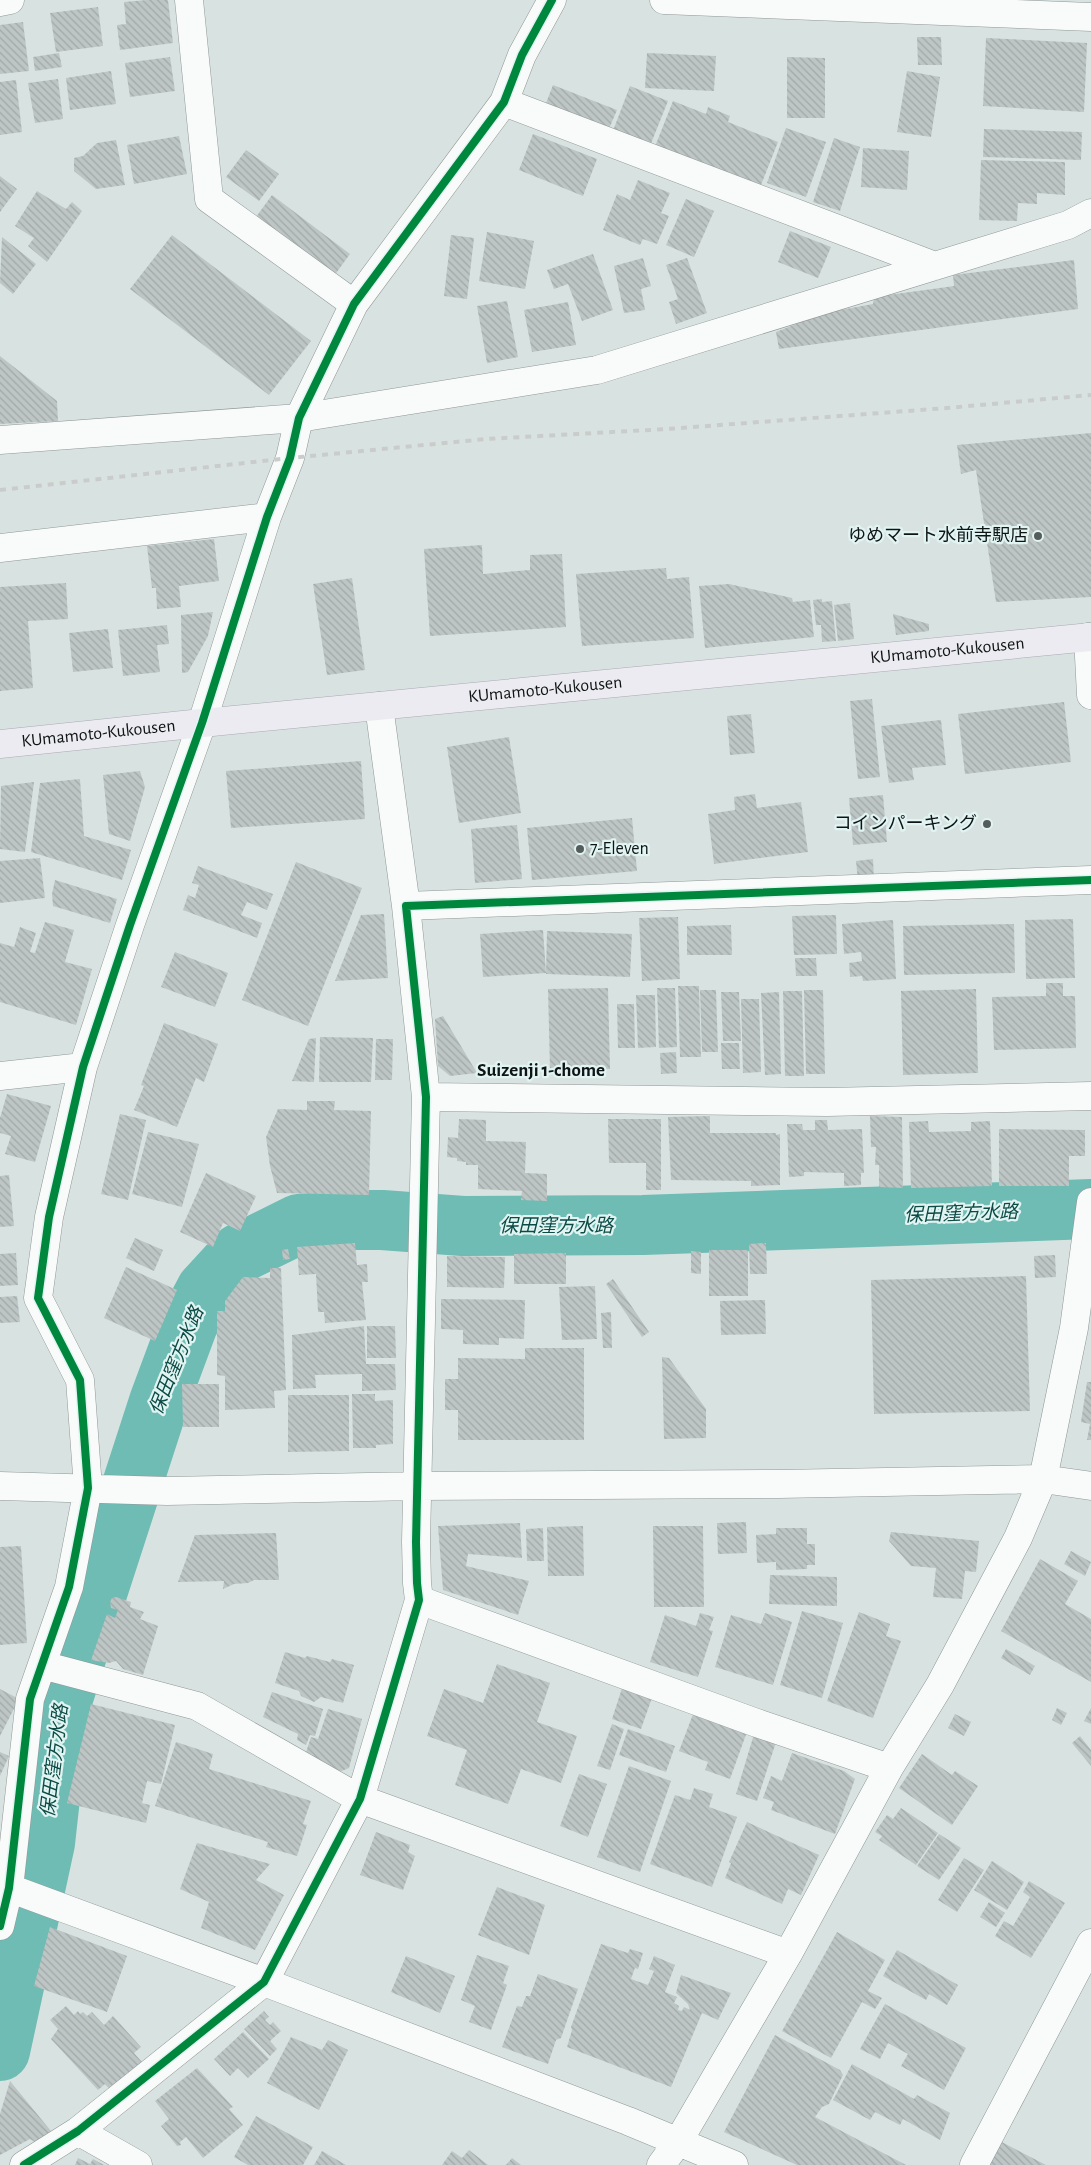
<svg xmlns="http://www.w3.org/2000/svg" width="1091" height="2165" font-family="'Alegreya Sans','Noto Sans JP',sans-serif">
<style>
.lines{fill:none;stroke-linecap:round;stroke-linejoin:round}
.river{stroke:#6ebcb4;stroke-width:60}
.building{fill:url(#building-back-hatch)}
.minor-casing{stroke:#8f9796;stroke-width:29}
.major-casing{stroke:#aba9b5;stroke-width:29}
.minor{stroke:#f9fbfa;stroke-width:28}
.major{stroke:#ecebf1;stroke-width:28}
.rail{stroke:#cacccc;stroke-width:4;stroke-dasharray:6 6;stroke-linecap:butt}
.cycleway-casing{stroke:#e1f4f2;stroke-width:11}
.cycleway{stroke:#00873e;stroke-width:8}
.poi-dot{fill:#555d5c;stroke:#e1f4f2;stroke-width:2}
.labels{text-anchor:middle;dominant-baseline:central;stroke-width:4.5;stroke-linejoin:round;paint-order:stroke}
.poi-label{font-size:18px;fill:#0e1514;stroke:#e1f4f2;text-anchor:end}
.street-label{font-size:18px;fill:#0e1514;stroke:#e1f4f2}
.neighbourhood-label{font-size:19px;font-weight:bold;fill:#0e1514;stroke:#e1f4f2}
.water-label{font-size:19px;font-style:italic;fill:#0b4a45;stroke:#e1f4f2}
</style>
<defs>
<pattern id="building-back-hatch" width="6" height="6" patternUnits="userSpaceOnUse" patternTransform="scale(1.25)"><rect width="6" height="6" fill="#bdc6c4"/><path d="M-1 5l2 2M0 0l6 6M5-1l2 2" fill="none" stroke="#a1a9a8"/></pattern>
</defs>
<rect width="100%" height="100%" fill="#d8e3e1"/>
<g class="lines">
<path class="river" d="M0 2051 45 1843 60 1707 159 1402 188 1324 206 1290 240 1253 299 1224 349 1220H382L463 1226 643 1225 1091 1209"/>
</g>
<path class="building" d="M147 0H168L173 43 120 50 117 25 126 24 124 2Z
M98 7 103 46 56 52 50 13Z
M23 22 29 71 0 74V25Z
M917 37H941L942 65H918Z
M986 38 1087 43 1084 112 983 106Z
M59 53 62 67 35 71 33 57Z
M647 53 716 56 714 91 645 88Z
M170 57 175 91 130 97 125 63Z
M787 57 825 58V118H787Z
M111 71 116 104 70 110 66 78Z
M907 71 940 77 931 137 897 132Z
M58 79 63 119 35 123 28 83Z
M16 80 22 132 0 135V82Z
M553 85 617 110 606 136 543 111Z
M630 86 668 101 648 151 611 136Z
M673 101 706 114 708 107 730 116 728 122 778 142 759 190 654 149Z
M786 128 826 142 806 197 767 183Z
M984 129 1082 132 1081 160 983 157Z
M533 134 597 159 583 196 519 170Z
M179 136 187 174 134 184 127 145Z
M834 138 860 147 840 211 813 202Z
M116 140 125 185 96 189 74 171V158L83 156 97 143Z
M863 148 909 151 907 190 861 187Z
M246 150 279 174 259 201 226 177Z
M981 160 1065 162V195L1037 193V204L1018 203 1017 221 979 220Z
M0 176 17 189 0 212Z
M638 180 670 193 661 213 669 216 657 244 643 239 640 245 603 230 617 194 630 200Z
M37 191 66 209 72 202 82 211 47 262 28 246 34 238 15 226Z
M272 195 350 254 334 276 256 217Z
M686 199 714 211 694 257 666 245Z
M790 231 831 247 818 278 778 262Z
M487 232 534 241 525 289 479 281Z
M172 235 311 341 269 395 130 289Z
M451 235 474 238 467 299 444 296Z
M2 237 36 264 13 294 0 283Z
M593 254 613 310 582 321 568 284 554 289 547 270Z
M643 258 651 286 641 289 645 310 624 313 614 266Z
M687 258 707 313 676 324 669 302 678 299 666 265Z
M1074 260 1078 309 779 349 776 332 824 313 873 304 874 297 954 286 953 275Z
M507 301 518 357 487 363 477 306Z
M568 302 576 345 532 352 524 310Z
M0 356 57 401 58 421 0 424Z
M1091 433V597L996 602 976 470 961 474 957 445Z
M214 539 219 581 179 586 181 607 157 609 156 588H152L147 546Z
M482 545 483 574 530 570V555L562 554 566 627 430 636 424 549Z
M666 568 667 579 689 577 694 638 582 646 576 574Z
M352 578 365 670 327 675 313 584Z
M66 583 68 619 28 621 33 688 0 691V587Z
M729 584 792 598 793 602 810 600 814 637 705 648 699 586Z
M822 599V602L832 601 836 641 822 642 821 625H816L813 600Z
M850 603 854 639 838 641 834 605Z
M213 612 208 636 188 672 182 673 181 615Z
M893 614 929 624V631L896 635Z
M167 625 169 644 157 645 160 672 123 676 118 630Z
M108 629 113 668 73 672 69 633Z
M872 699 880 777 858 779 850 701Z
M1064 702 1071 762 965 774 958 714Z
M751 714 755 753 730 755 727 716Z
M941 720 946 765 912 768 914 780 889 783 881 726Z
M509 737 521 813 459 823 447 747Z
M361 761 365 819 231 828 226 771Z
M140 771 145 787 130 841 109 834 103 775Z
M80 779 84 836 131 850 122 880 31 852 40 783Z
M34 782 25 852 0 849 1 786Z
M755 794 757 808 801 802 808 852 714 864 708 814 735 810 734 797Z
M883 795 887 842 853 845 849 798Z
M632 818 637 871 532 880 527 828Z
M517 825 522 879 475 883 471 829Z
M40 858 45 898 0 903V861Z
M873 859 874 879 858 881 856 861Z
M296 862 362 888 308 1026 242 1000Z
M198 866 273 894 267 910 247 902 241 915 262 923 257 938 183 910 188 895 195 898 199 885 192 883Z
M55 880 117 899 110 923 53 906 52 894Z
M384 914 388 978 335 981 361 915Z
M836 915 837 954 794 955 792 916Z
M678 917 680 979 642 981 639 918Z
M1073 919 1075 978 1026 979 1025 920Z
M893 920 896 979 863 981 862 976 850 977 849 963 862 961 861 952 844 954 842 924Z
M45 922 74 930 65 962 92 969 76 1025 0 1002V943L14 947 20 927 36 933 30 952 35 953Z
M1014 924 1015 973 904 975 903 926Z
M731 925 732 955H687V926Z
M543 930 546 973 483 977 480 934Z
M547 931 632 934 630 977 546 974Z
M175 952 228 973 215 1007 161 987Z
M795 958H816L817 976H796Z
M1046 983H1063V996H1075L1076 1048 994 1050 992 997 1046 996Z
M678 986H699L701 1057H680Z
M608 988 610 1069 550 1070 548 989Z
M657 988H675L677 1047 659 1048Z
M976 989 978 1073 903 1075 901 991Z
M700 990H716L718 1052H702Z
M804 990H823L825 1074H806Z
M783 991H802L804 1076H785Z
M721 992H739L741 1041H723Z
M779 992 781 1074 765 1075 761 993Z
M636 995H655L656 1047 638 1048Z
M741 999H759L761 1072 743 1073Z
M617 1004H634L635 1048H618Z
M443 1016 477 1073 450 1076 438 1066 435 1019Z
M164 1023 218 1044 204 1082 196 1078 177 1127 134 1110 144 1086 141 1085Z
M320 1037 373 1038 371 1082H319Z
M316 1038 314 1082 292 1081 309 1039Z
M376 1039H393L392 1080H375Z
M721 1043H739L740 1069H722Z
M676 1052 677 1073 661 1074 660 1053Z
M7 1094 51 1106 35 1162 5 1154 11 1136 0 1133V1118Z
M307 1101H335L334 1110 371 1111 369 1195 277 1193 270 1166 266 1137 278 1109 307 1110Z
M120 1114 146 1120 128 1200 101 1194Z
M710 1116V1133H776V1135L780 1134V1185L751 1186V1181L671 1180 668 1117Z
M870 1116 902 1117 903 1188 879 1187V1165H875L876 1147H871Z
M459 1119 486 1120V1141L526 1142 525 1173 547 1174V1201L521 1200 522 1191 478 1189V1165H466V1162L457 1161V1158L447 1157 448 1137 458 1138Z
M608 1119H661V1190H646V1163H609Z
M815 1120H827L828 1130 862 1129 864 1173H861V1185L844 1186V1173L804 1172V1176L789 1177 787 1124H802L803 1130H815Z
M928 1121 929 1132 971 1131V1122L990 1121 992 1186 911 1188 909 1122Z
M999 1129 1085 1130V1156H1069V1186H999Z
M148 1132 199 1144 182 1207 132 1194Z
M206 1173 256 1196 240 1231 223 1223 213 1247 180 1232Z
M9 1175 14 1226 0 1227V1176Z
M135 1238 163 1250 154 1271 126 1258Z
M355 1243 357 1265 367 1264 368 1282H362L366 1320 325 1323 324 1312H318L316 1274 299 1275 297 1247Z
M766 1243 767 1274H750L749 1244Z
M288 1249 290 1259 283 1260 282 1250Z
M709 1250H748V1296H709Z
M691 1251 701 1252V1274L691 1273Z
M16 1253 18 1285 0 1286V1254Z
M566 1253V1284H514V1254Z
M1055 1255 1056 1277 1035 1278 1034 1256Z
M447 1256 505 1257 504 1288 447 1287Z
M126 1267 177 1290 155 1341 104 1318Z
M270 1268H281L286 1390 274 1391 275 1408 225 1410V1376L217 1375V1311H225V1301L243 1277 270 1278Z
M1026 1276 1030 1411 874 1414 871 1280Z
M613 1279 649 1332 642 1337 606 1284Z
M595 1286 597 1339 562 1340 559 1287Z
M17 1296 20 1322 0 1323V1297Z
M441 1299 525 1300 524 1339 499 1338V1345L463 1344V1330L441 1329Z
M765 1300 766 1334 721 1335 720 1301Z
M611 1312 612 1348H603L601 1313Z
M364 1326 366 1364H395L396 1390 362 1391V1374L315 1375 316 1388 293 1389 292 1335Z
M367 1326H395L396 1358H367Z
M525 1348H584V1440H458V1410H445V1379H458V1358L525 1359Z
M662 1357 669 1358 706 1409V1438L664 1439Z
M1087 1382H1091V1440H1087L1090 1424 1081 1422Z
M182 1384H219V1427H183Z
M352 1394H375V1401L393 1400V1444L376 1445V1448H353Z
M288 1395H349V1451L288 1452Z
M746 1522 747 1553 718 1554 717 1523Z
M520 1523 522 1558 468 1554 466 1566 529 1581 518 1615 443 1590 438 1526Z
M583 1526 584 1576H548L547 1527Z
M653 1526H703L704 1607H654Z
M543 1528 544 1561H527L526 1529Z
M776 1528H807V1544H815V1565H807V1569L776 1570V1562L757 1563 756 1535 776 1534Z
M891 1532 979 1541 976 1572 965 1571 962 1599 933 1597 936 1568 911 1566 889 1541Z
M276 1533 279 1580H254L248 1583 234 1584 223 1589 224 1581 178 1582 195 1535Z
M21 1546 27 1643 0 1645V1547Z
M1071 1551 1091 1562 1085 1576 1064 1564Z
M1040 1559 1078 1581 1065 1604 1091 1619V1682L1001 1631Z
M770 1575 837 1577V1606L769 1604Z
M116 1597 131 1602 130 1607 144 1612 140 1619 158 1626 143 1675 123 1669 116 1661 109 1663 91 1660 107 1614 115 1618 118 1610 111 1608 110 1602 112 1598Z
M802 1611 843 1623 822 1698 780 1685Z
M859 1612 890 1624 886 1636 901 1641 873 1718 827 1701Z
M700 1613 714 1617 709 1630 713 1631 698 1677 650 1662 665 1615 696 1626Z
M765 1613 792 1622 773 1685 715 1667 731 1615 761 1624Z
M1006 1649 1035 1666 1030 1675 1001 1658Z
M285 1652 305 1658 307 1656 330 1662 332 1659 354 1665 343 1703 321 1697 314 1702 301 1696 299 1691 275 1683Z
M497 1664 550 1683 537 1722 577 1736 561 1783 521 1769 508 1804 455 1785 467 1750 427 1736 444 1689 483 1703Z
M623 1685 653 1695 641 1729 612 1719Z
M0 1689 19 1699 0 1736Z
M272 1692 323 1709 315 1736 310 1735 306 1745 297 1740 298 1734 263 1717Z
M91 1704 175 1725 161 1784 147 1781 142 1803 150 1805 146 1823 67 1803Z
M1057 1708 1067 1713 1061 1725 1052 1720Z
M1091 1708V1724L1084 1721Z
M328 1709 362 1719 349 1768 339 1772 315 1761 313 1755 306 1752 311 1737 318 1739Z
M695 1709 748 1729 730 1779 705 1770 708 1762 679 1751Z
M955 1714 971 1722 964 1736 948 1728Z
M612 1724 624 1729 610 1770 597 1766Z
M628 1729 675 1746 666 1772 619 1755Z
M754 1734 776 1742 757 1801 736 1794Z
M1080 1736 1091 1750V1766L1072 1743Z
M176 1742 213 1754 209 1769 311 1801 303 1824 307 1825 297 1856 266 1847 268 1842 155 1806Z
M0 1752 9 1756 0 1776Z
M792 1753 844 1771 855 1779 835 1834 771 1810 774 1802 763 1798 771 1776 782 1781Z
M922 1754 952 1775 955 1771 978 1786 952 1825 899 1788Z
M629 1766 671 1781 640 1872 597 1857Z
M579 1774 607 1784 588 1837 560 1826Z
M694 1788 713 1794 709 1807 737 1817 712 1887 650 1864 675 1795 690 1800Z
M901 1808 938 1833 916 1865 879 1840 882 1836 875 1832 887 1815 893 1819Z
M747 1822 819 1855 801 1895 788 1889 782 1904 725 1878 731 1863 729 1862Z
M376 1832 410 1845 408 1852 415 1856 403 1890 360 1875Z
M939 1834 961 1848 939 1880 917 1866Z
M197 1843 270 1864 256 1880 284 1895 255 1950 201 1928 209 1902 180 1889Z
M964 1858 984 1870 957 1912 938 1900Z
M992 1861 1024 1882 1007 1910 974 1890Z
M1029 1881 1065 1903 1031 1958 995 1936 1004 1921 1013 1926 1030 1897 1023 1892Z
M497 1887 545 1905 529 1955 478 1935Z
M989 1902 1005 1913 996 1927 980 1917Z
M50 1927 127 1956 107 2012 34 1986Z
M837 1932 885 1960 868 1991 882 1998 875 2009 862 2002 831 2058 782 2031Z
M601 1944 628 1953 630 1949 643 1953 638 1969 635 1968 631 1979 648 1985 654 1971 649 1969 654 1956 675 1965 665 1992 677 1997 674 2003 679 2006 678 2010 682 2011 684 2007 690 2010 688 2004 676 1993 681 1975 731 1993 718 2020 702 2013 671 2087 567 2047 572 2030 571 2027Z
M897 1950 958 1985 947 2005 929 1994 926 2000 883 1976Z
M477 1955 509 1966 503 1983 507 1985 491 2030 469 2022 475 2006 461 2000Z
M406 1956 455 1976 440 2013 391 1992Z
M538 1974 578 1989 561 2038 556 2040 548 2064 502 2047 517 2006 522 2007 526 1996H530Z
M885 2004 966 2048 944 2090 901 2066 908 2054 888 2043 880 2059 860 2049Z
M66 2006 74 2015 78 2011 80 2014 83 2012 87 2016 92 2012 104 2025 113 2016 141 2047 134 2053 142 2062 111 2090 105 2084 98 2090 51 2039 58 2029 50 2020Z
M264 2011 269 2017 265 2020 270 2025 273 2022 281 2031 270 2041 277 2049 270 2056 244 2029Z
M243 2032 269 2059 248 2078 238 2068 230 2076 214 2059Z
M775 2035 840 2070 843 2075 829 2104 822 2107 815 2117 906 2165H797L724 2132Z
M291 2037 322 2050 328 2040 348 2050 319 2110 267 2083Z
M852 2064 914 2099 917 2095 950 2113 940 2140 903 2119 900 2125 875 2112 870 2120 833 2100Z
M197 2068 233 2107 229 2109 243 2125 203 2158 186 2137 180 2142 181 2145 177 2146 161 2126 169 2119 155 2101Z
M10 2081 51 2131 35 2142 30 2139 0 2155V2114Z
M256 2116 313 2147 303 2165H248L234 2157Z
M998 2140 1046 2165H984Z
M469 2150 488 2165H442L452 2151 462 2158Z
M322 2151 346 2165H314Z
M78 2158 90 2164 93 2159 104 2165H75Z
M512 2158 521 2165H506Z"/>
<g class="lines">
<g class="minor-casing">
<path id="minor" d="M189 0 209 199 354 304
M664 0 1091 17
M0 2 10 0
M504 102 935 266
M0 440 299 418 597 370 1068 225 1091 213
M0 548 267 517
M1088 637 1091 695
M379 706 406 906
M0 1076 83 1067
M426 1097 827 1102 1091 1096
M0 1486 167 1491 418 1486 779 1484 1043 1479 1091 1486
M419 1600 754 1722 889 1768
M42 1665 197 1706 360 1799 788 1954
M9 1888 264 1982 628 2121 734 2165
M0 1926 9 1888 30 1699 69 1587 88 1488 80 1380 38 1298 49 1217 83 1067 130 925 202 723 267 517 290 458 299 418 354 304 504 102 522 55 552 0
M78 2131 138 2165
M24 2165 78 2131 264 1982 360 1799 419 1600 417 1583 416 1542 426 1097 406 906 1091 880
M661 2165 678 2142 788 1954 889 1768 940 1685 1018 1538 1043 1479 1074 1328 1091 1202
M974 2165 1091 1943"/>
</g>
<g class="major-casing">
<g id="major">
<path id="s1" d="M0 744 202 723 1091 637"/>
</g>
</g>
<use href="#minor" class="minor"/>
<use href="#major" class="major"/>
<path class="rail" d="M0 490 290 458 486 439 667 429 947 408 1091 395"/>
<g class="cycleway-casing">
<path id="cycleway" d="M0 1926 9 1888 30 1699 69 1587 88 1488 80 1380 38 1298 49 1217 83 1067 130 925 202 723 267 517 290 458 299 418 354 304 504 102 522 55 552 0
M24 2165 78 2131 264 1982 360 1799 419 1600 417 1583 416 1542 426 1097 406 906 1091 880"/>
</g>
<use href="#cycleway" class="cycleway"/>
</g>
<g class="poi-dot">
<circle cx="1038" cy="536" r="5"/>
<circle cx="987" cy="824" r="5"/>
<circle cx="580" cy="849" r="5"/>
</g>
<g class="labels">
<g class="poi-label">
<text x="1028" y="536">ゆめマート水前寺駅店</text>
<text x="977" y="824">コインパーキング</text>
<text x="590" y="849" text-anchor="start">7-Eleven</text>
</g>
<g class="street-label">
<text stroke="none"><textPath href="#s1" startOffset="952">KUmamoto-Kukousen</textPath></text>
<text stroke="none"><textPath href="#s1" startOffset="548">KUmamoto-Kukousen</textPath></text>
<text stroke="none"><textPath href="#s1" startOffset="99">KUmamoto-Kukousen</textPath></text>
</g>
<g class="neighbourhood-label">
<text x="541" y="1070">Suizenji 1-chome</text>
</g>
<g class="water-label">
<text transform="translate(961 1214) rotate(-2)">保田窪方水路</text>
<text x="556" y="1226">保田窪方水路</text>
<text transform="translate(177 1361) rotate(-68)">保田窪方水路</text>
<text transform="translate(55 1761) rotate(-83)">保田窪方水路</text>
</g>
</g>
</svg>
